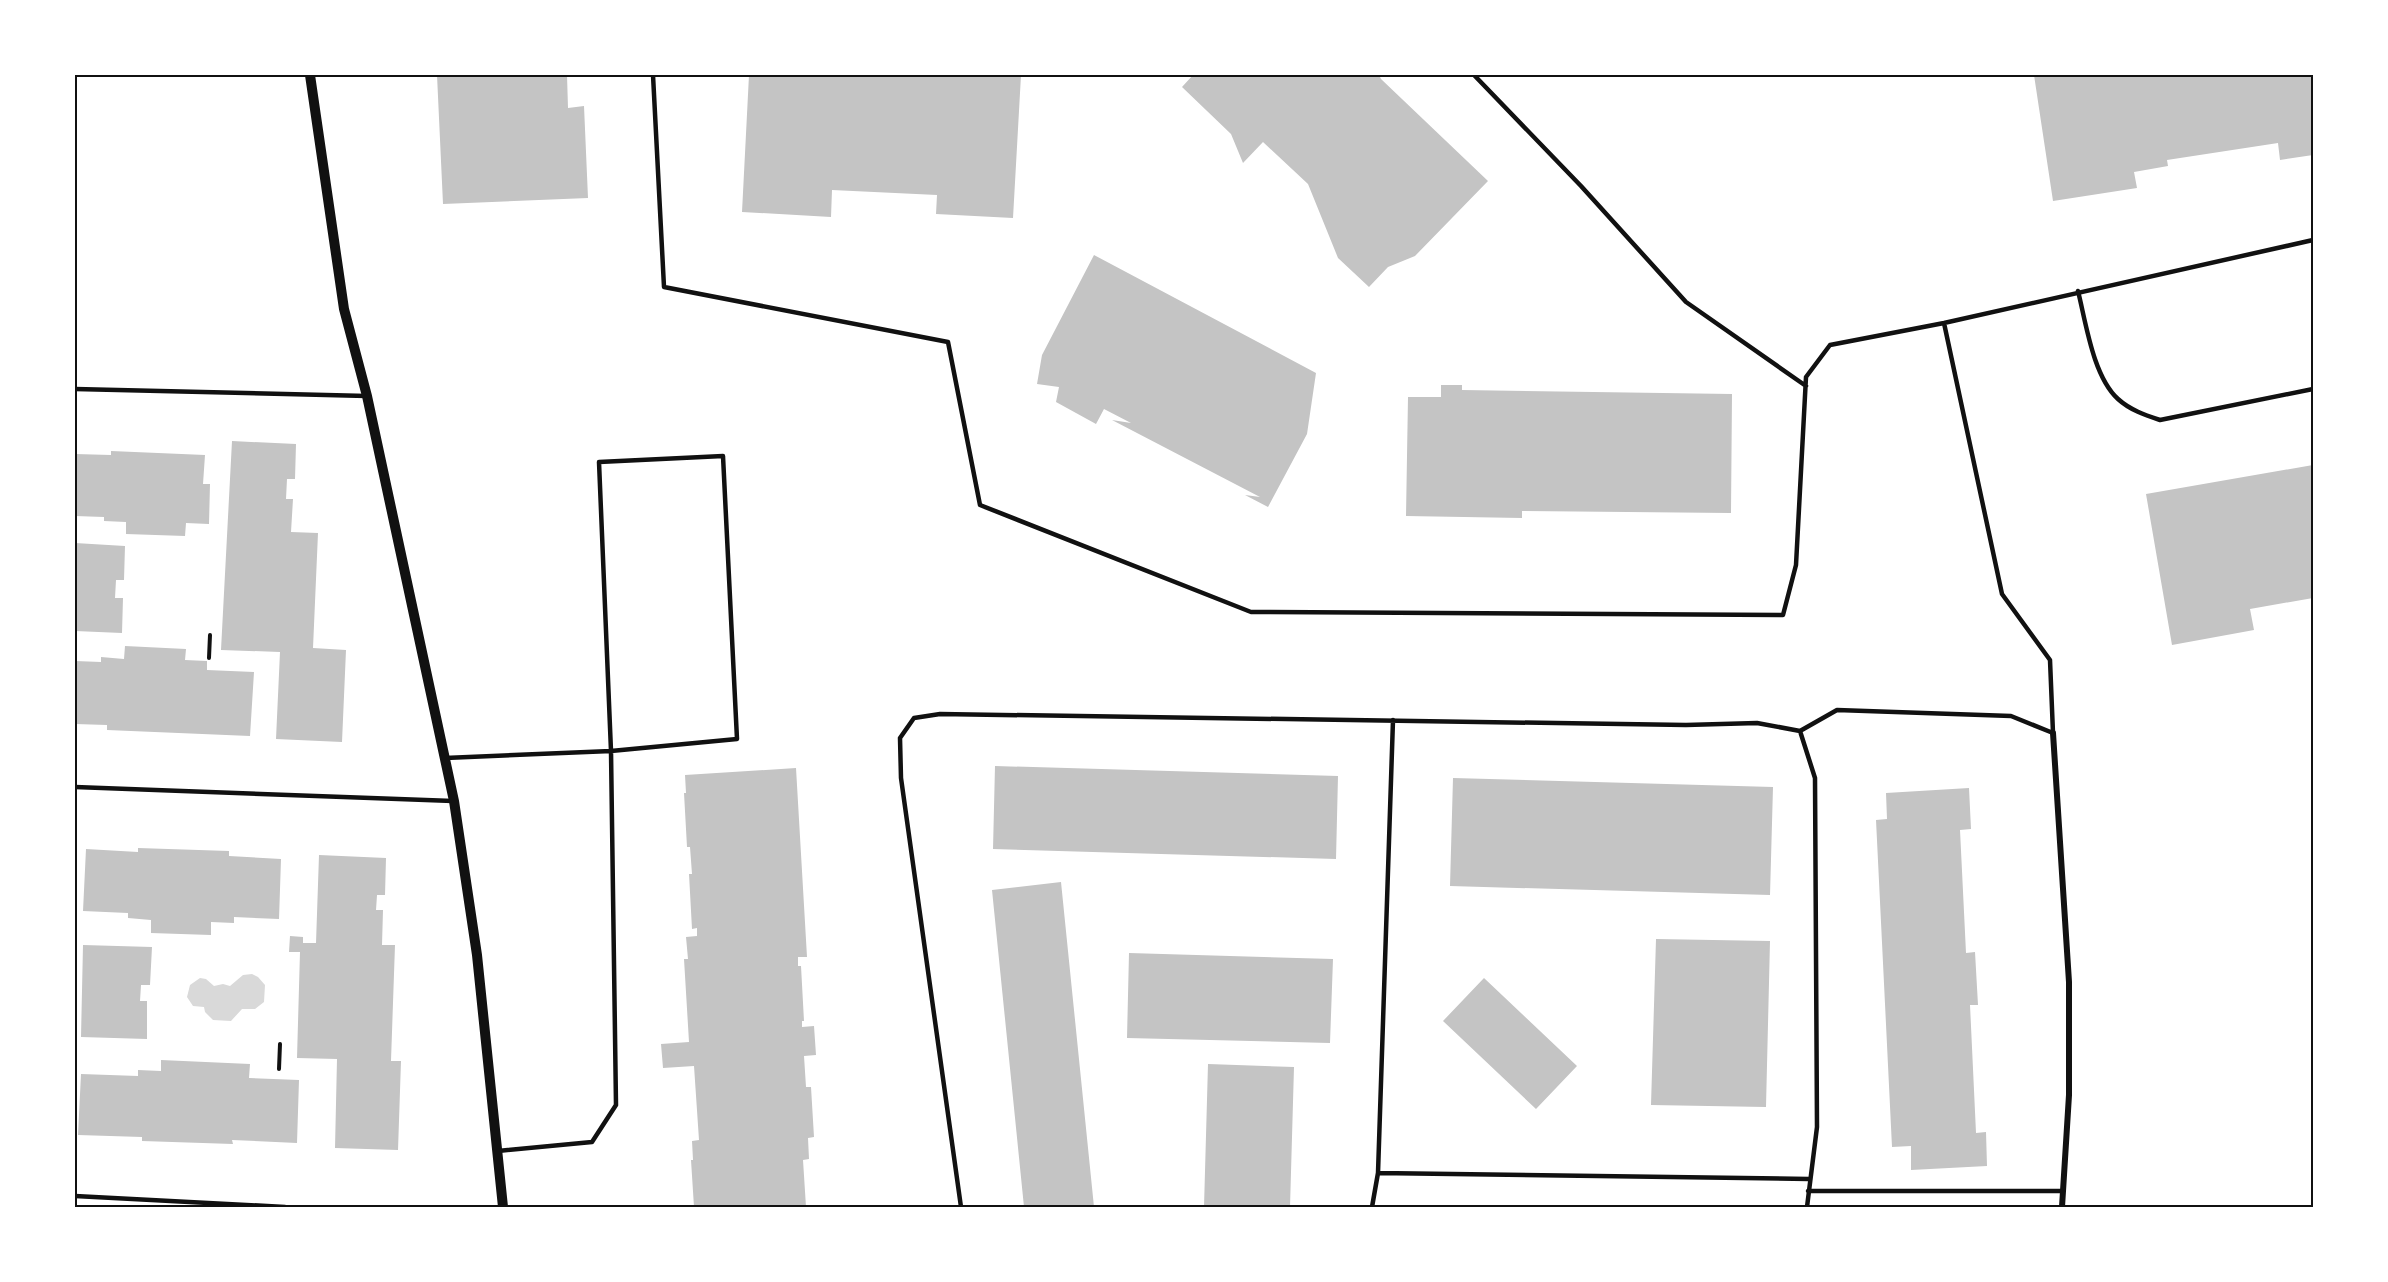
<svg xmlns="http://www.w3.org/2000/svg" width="2388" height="1282" font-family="'Crimson Pro',serif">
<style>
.water{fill:#d9d9d9}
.building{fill:#c4c4c4}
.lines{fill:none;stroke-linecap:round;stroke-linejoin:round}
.path{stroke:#111;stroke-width:4}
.service{stroke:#111;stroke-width:4.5}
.minor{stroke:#111;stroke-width:6}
.tertiary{stroke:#111;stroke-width:10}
.neatline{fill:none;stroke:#111;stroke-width:2}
</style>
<rect width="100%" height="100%" fill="#fff"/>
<path class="water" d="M252 974 258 977 265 985 264 1002 255 1009H242L231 1021 213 1020 205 1012 204 1007 193 1006 187 997 190 985 200 978 206 979 214 986 223 984 230 986 243 975Z"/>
<path class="building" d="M437 75H567L568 108 584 106 588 198 443 204Z
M749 75H1021L1013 218 936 214 937 195 832 190 831 217 742 212Z
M1193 75H1379L1381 79 1488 181 1415 256 1388 267 1369 287 1338 258 1308 184 1263 142 1243 163 1231 134 1182 87Z
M2034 75H2313V155L2280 160 2278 143 2167 160 2168 166 2134 172 2137 188 2053 201Z
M1094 255 1316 373 1307 434 1268 507 1245 495 1260 497 1112 420 1131 423 1104 409 1096 424 1056 402 1059 387 1037 384 1042 355Z
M1441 385H1462V390L1732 394 1731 513 1522 511V518L1406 516 1408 397H1441Z
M232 441 296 444 295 479H287L286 499H293L291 532 318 533 313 648 346 650 342 742 276 739 280 652 221 650Z
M111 451 205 455 203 484H210L209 524 186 523 185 536 126 534V522L104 521V517L75 516V454L111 455Z
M2313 465V598L2250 609 2254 630 2172 645 2146 494Z
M75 543 125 546 124 580H116L115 598H123L122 633 75 631Z
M125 646 186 649 185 660 207 661V670L254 672 250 736 107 730V725L75 724V661L101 662V657L124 659Z
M995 766 1338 776 1336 859 993 849Z
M796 768 807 957H798V966H801L804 1021H802V1027L814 1026 816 1055 804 1056 806 1087H811L814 1137 808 1138 809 1159 803 1160 806 1207H694L691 1160H693L692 1141 699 1140 694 1066 663 1068 661 1044 689 1042 684 959H688L686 937 697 936V928L692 929 689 874H692L690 847H687L684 793H686L685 775Z
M1453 778 1773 787 1770 895 1450 886Z
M1969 788 1971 829 1960 830 1966 953 1975 952 1978 1005H1970L1976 1133 1986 1132 1987 1166 1911 1170V1146L1892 1147 1876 820 1887 819 1886 793Z
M138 848 229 851V856L281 859 279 919 234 917V923L211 922V935L151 933V920L128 918V913L83 911 86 849 138 852Z
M319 855 386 858 385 895H377L376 910H383L382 945H395L391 1061H401L398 1150 335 1148 337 1059 297 1058 300 952H289L290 936 303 937V943H316Z
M1061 882 1094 1207H1024L992 890Z
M1656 939 1770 941 1766 1107 1651 1105Z
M83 945 152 947 150 985H141L140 1001H147V1039L81 1037Z
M1129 953 1333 959 1330 1043 1127 1038Z
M1484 978 1577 1066 1536 1109 1443 1021Z
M161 1060 250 1064 249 1078 299 1080 297 1143 232 1140 233 1144 142 1141V1137L78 1135 81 1074 138 1076V1070L161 1071Z
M1208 1064 1294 1067 1290 1207H1204Z"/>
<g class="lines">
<path class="path" d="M209 658 210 635
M279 1069 280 1044"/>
<path class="service" d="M653 75 664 287 948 342 980 505 1251 612 1783 615 1796 565 1806 377 1830 345 1944 323 2313 240
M1474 75 1581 186 1686 302 1806 386
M2078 291C2086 323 2093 376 2118 399 2130 410 2145 415 2160 420L2313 389
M75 389 367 396
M723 456 737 739 611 751 599 462Z
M1800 731 1837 710 2011 716 2053 733 2050 660 2002 594 1944 323
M445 758 611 751 616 1105 592 1142 498 1151
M75 787 453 801
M1378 1173 1809 1179
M1808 1191H2063
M75 1196 285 1207
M961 1207 901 778 900 738 914 718 940 714 1686 725 1757 723 1800 731 1815 778 1817 1127 1807 1207
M1372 1207 1378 1173 1393 720"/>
<path class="minor" d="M2053 733 2069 982V1095L2062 1207"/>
<path class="tertiary" d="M310 75 344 309 367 396 454 801 477 955 503 1207"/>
</g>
<rect width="2388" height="1282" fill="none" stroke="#ffffff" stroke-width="153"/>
<rect x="76" y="76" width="2236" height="1130" class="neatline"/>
</svg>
